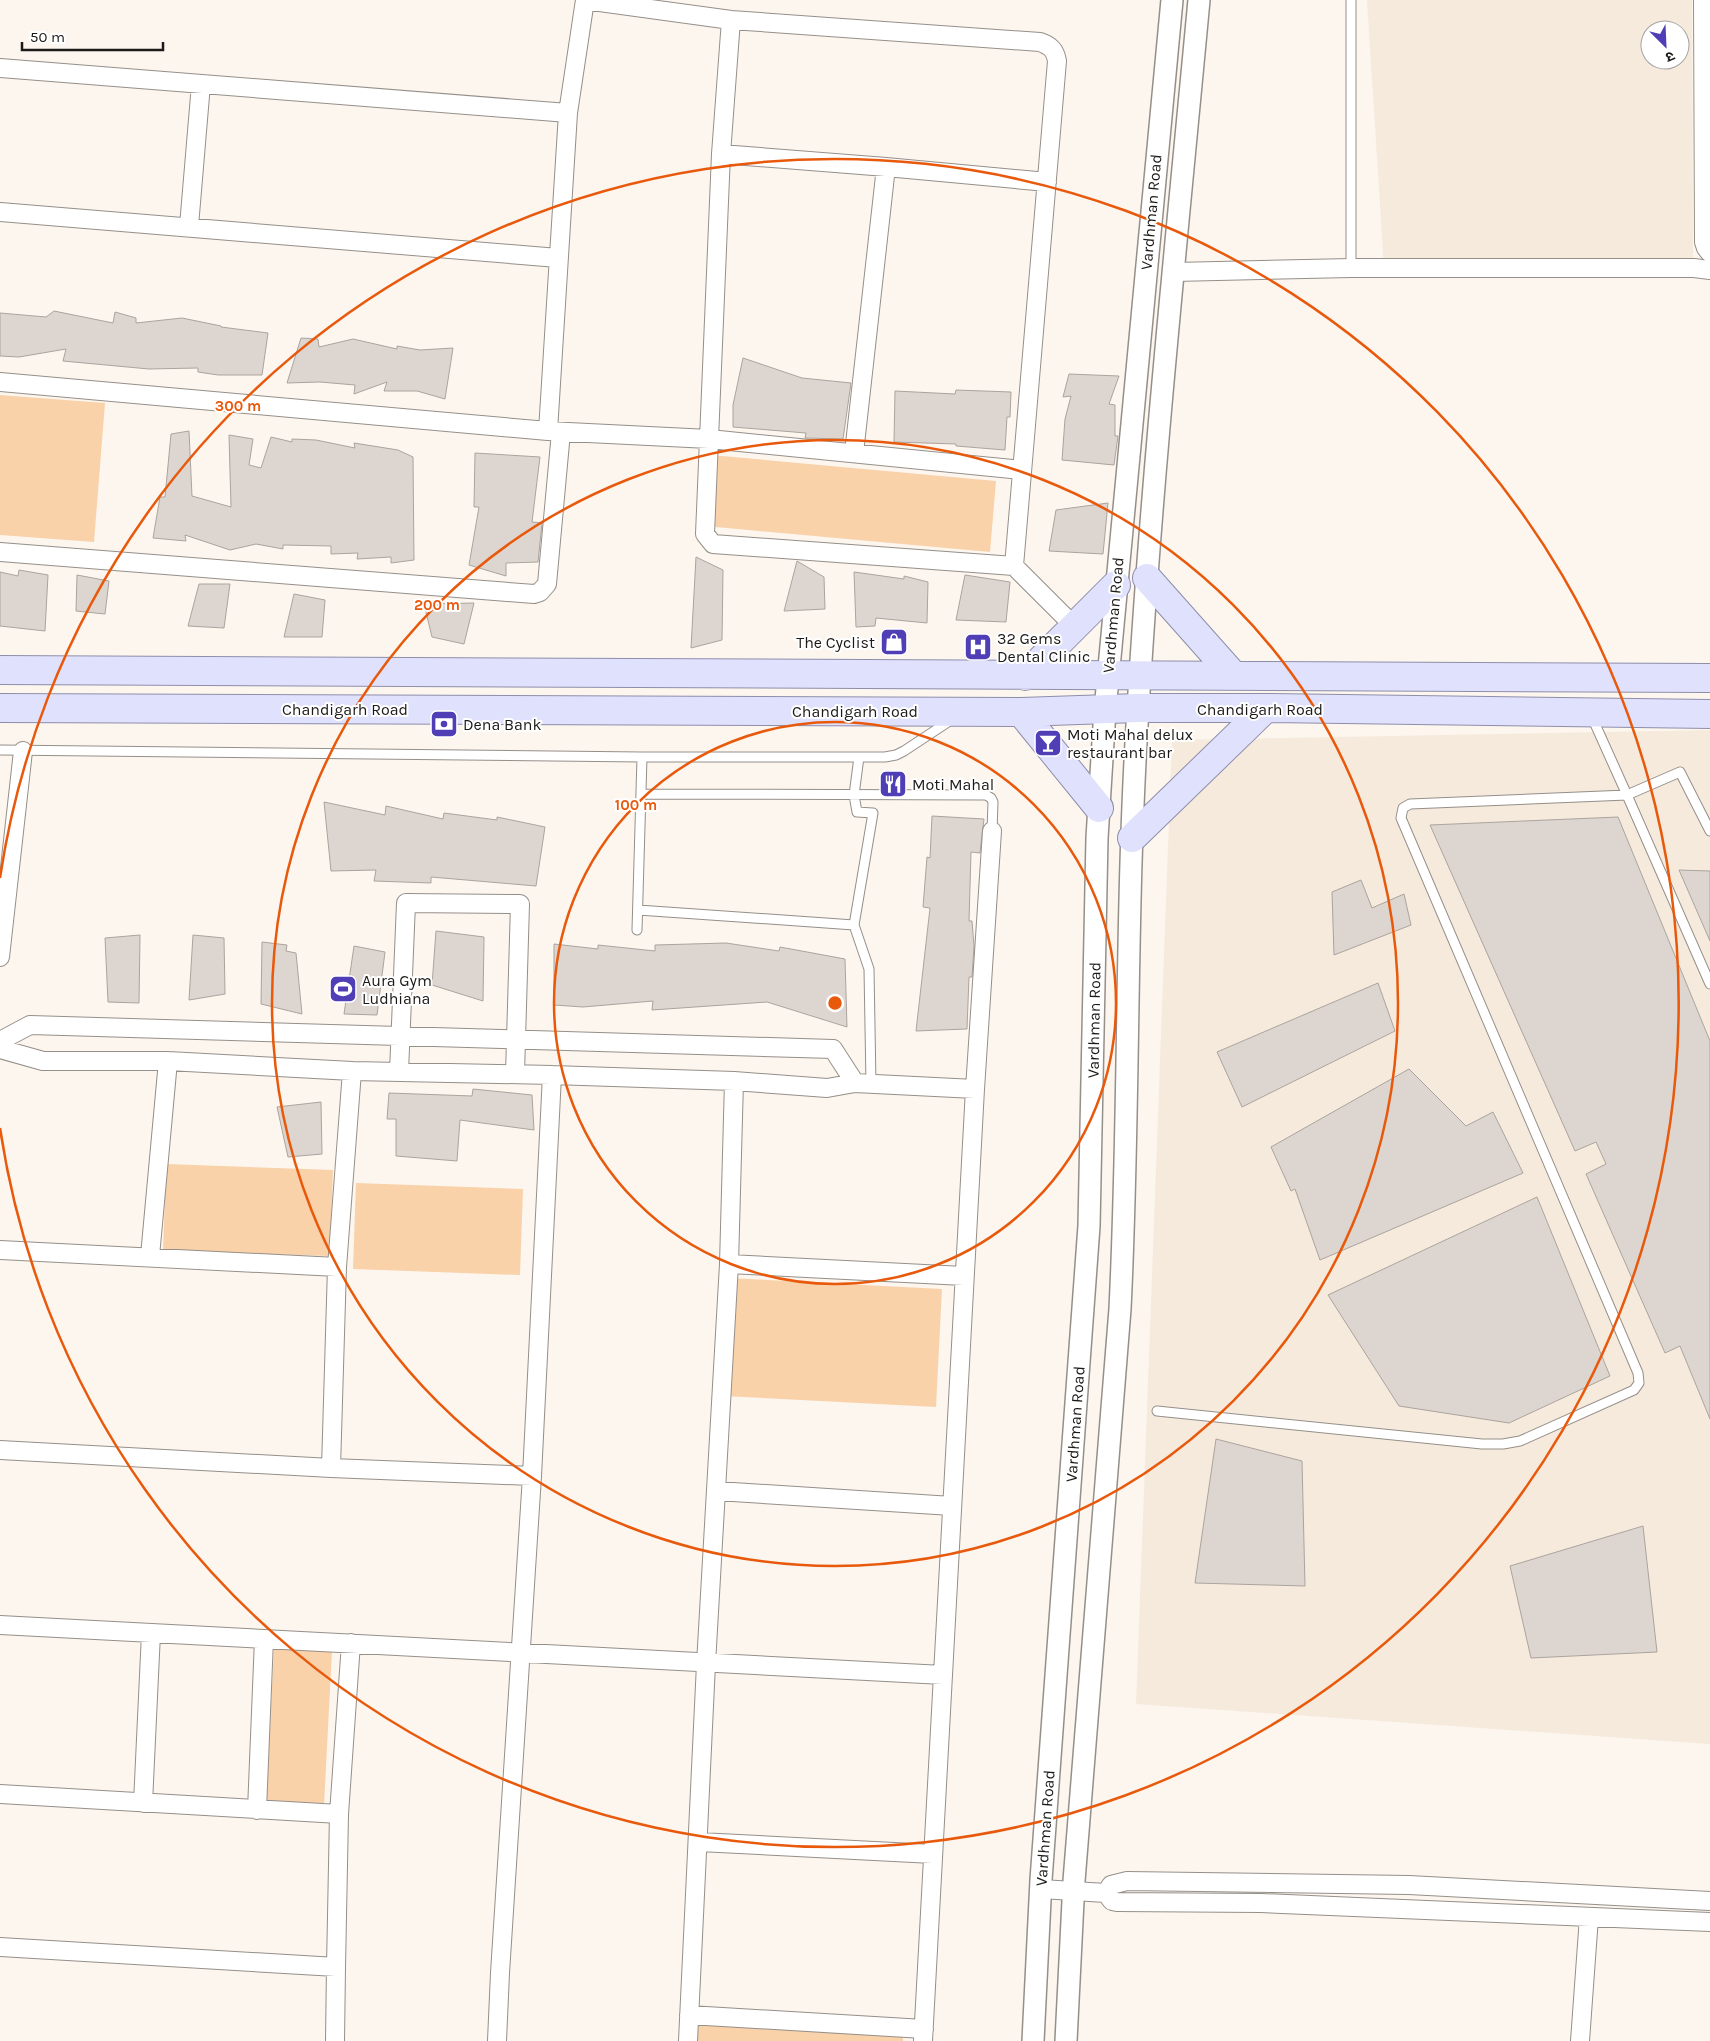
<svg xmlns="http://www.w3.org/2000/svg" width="1710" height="2041" font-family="Karla,'Noto Sans Devanagari',sans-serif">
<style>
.built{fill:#f6eadd;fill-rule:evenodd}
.green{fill:#f9d2aa}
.building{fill:#ddd6d0;stroke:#aba49e}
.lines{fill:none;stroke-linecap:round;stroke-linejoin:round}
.service-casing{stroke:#958f89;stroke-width:11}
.minor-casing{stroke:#958f89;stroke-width:20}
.tertiary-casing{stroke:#958f89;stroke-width:24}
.primary-casing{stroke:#8e8eab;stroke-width:30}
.service{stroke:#fff;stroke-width:9}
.minor{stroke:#fff;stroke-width:18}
.tertiary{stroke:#fff;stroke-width:21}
.primary{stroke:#e0e1fc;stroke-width:28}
.ring{fill:none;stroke:#e8590c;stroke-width:2.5}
.labels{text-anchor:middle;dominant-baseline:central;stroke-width:4;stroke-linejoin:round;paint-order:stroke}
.street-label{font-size:16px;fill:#1c1a18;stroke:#fff}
.poi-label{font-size:16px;fill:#1c1a18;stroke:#fff;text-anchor:start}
.centre{fill:#e8590c;stroke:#fff;stroke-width:2.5}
.ring-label{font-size:15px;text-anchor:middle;font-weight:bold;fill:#e8590c;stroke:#fff;stroke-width:4;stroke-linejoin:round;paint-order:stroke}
</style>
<rect width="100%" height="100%" fill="#fcf6ef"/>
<path class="built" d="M1367 0H1692L1693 259 1384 268ZM1650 30H1680V60H1650Z
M1710 730V1744L1136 1704 1172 740Z"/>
<path class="green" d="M0 395 105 403 94 542 0 535Z
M711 455 996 481 990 552 705 526Z
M166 1164 333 1170 330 1256 163 1251Z
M356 1183 523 1189 520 1275 353 1269Z
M729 1278 942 1289 936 1407 723 1396Z
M274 1648 332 1651 324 1805 266 1802Z
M694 2017 903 2026V2041H693Z"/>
<path class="building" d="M54 311 113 323 115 312 136 318V323L182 318 221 326V327L268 333 262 375H218L198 372V368L149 369 63 361 66 349 19 357 0 356V313L46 317Z
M301 338 318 339 319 347 353 339 397 349V346L420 350 453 348 445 399 417 391H384L387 382 354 394 355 385 320 382 287 383Z
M743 358 802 378 851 383 843 439 805 438 806 433 733 427V405Z
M1069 374 1119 376 1109 404 1115 405V436H1118L1114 465 1062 460 1065 419 1071 396 1063 397Z
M956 390 1011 392 1010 417H1007L1005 450 956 446V444L894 442 895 391 955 394Z
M189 431 192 496 231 507 229 435 253 439 249 465 261 468 271 437 292 442V439L316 440 355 448 354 443 398 450 413 457 414 560 391 563V557L357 559 358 553 331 554V546L283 545V549L256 544 230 550 185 535 186 541 153 538 160 497H165L171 434Z
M475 453 540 457 532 522 542 523 538 562 506 563V576L469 565 479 507H474Z
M1108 503 1103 554 1049 551 1056 510Z
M696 557 723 570 722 640 691 648Z
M797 561 824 577 825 609 784 611Z
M19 570 48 575 45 631 0 626V572L18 576Z
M854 572 904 579V576L928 582 927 623 876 618 875 626 856 627Z
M77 575 109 581 105 614 76 611Z
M965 575 1010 582 1006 622 956 620Z
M199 584H230L224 628 188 626Z
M294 594 325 600 322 637H284Z
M474 603 464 644 432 637 424 604Z
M324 802 385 815 386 806 443 819 444 813 497 820V817L545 827 536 886 431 877V883L374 881 376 870 331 871Z
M932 816 984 819 980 853 971 852 969 921H972L974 946 972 977H969L967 1029 916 1031 930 908 923 907 927 857 930 858Z
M1618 817 1710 1041V1419L1680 1346 1665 1353 1586 1174 1606 1164 1596 1142 1575 1151 1430 825Z
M1679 870 1710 871V941Z
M1361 880 1372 908 1404 894 1411 925 1334 955 1332 892Z
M436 931 484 937 483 1001 432 985Z
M140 935 139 1003 108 1002 105 938Z
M193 935 224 938 225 994 189 1000Z
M262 942 287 945 286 951 296 953 302 1014 261 1004Z
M726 943 779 951 780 947 845 959 847 1027 767 1002 652 1010 653 1001 583 1007 554 1005V944L598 949V945L655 951V945Z
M354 946 385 952 377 1015 344 1014Z
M1378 983 1395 1031 1242 1107 1217 1052Z
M1409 1069 1466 1126 1493 1112 1523 1173 1320 1260 1295 1189 1291 1191 1271 1147Z
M473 1089 532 1095 534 1130 460 1120 457 1161 396 1156V1119H387L389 1093 472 1096Z
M321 1102 322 1154 288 1157 277 1107Z
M1537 1197 1610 1376 1509 1423 1399 1406 1328 1295Z
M1216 1439 1302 1461 1305 1586 1195 1583Z
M1643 1526 1657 1652 1531 1658 1510 1566Z"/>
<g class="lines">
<g class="service-casing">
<path id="service" d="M1351 268V0
M1591 715 1627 795 1680 772 1710 831
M0 750 642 757H885L896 755 904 751 951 720
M641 794 986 795 991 798 993 802 992 831
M638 910 854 925 873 813 857 812 854 795 859 757
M854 925 869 969 871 1084
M637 930 642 757
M1157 1411 1482 1444H1503L1520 1441 1634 1390 1639 1383 1638 1373 1401 818 1403 808 1410 804 1627 795 1710 984"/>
</g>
<g class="minor-casing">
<path id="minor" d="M585 0 731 20 1040 42C1051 46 1055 50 1057 61L1014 566
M1703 0 1704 242 1706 248 1710 253
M731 20 721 154 705 534 713 544 1014 566 1075 627
M0 68 568 113
M721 154 886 167 1047 182
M0 212 558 258
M189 226 201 84
M1174 272 1351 268H1694L1710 270
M0 382 548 431 709 439 1022 470
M548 431 568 113 585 0
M854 453 886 167
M0 552 534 594 540 592 547 584 561 432
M0 957 23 751
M0 1041 30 1025 833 1049 855 1083
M0 1049 43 1061H168L352 1071 552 1075 734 1081 827 1088 855 1083 975 1089
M399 1072 406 903 520 904 515 1074
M0 1250 337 1267
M150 1256 168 1061
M729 1264 964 1276
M0 1450 331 1468 532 1476
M331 1468 337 1267 352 1071
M717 1491 952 1506
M0 1625 943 1675
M0 1794 339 1814
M143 1803 151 1633
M257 1810 264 1639
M699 1842 933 1854
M1041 1889 1106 1893
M1106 1893 1111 1885 1127 1881 1409 1885 1710 1901
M1106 1893 1112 1901 1117 1902 1261 1903 1710 1922
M0 1947 336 1967 335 2041
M336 1967 339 1814 351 1643
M689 2015 924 2029
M497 2041 500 1973 532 1476 552 1075
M688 2041 706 1664 729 1264 734 1081
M923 2041 975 1089 992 831
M1580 2041 1589 1917"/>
</g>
<g class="tertiary-casing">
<path id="tertiary" d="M1033 2041 1041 1880 1089 1226 1097 838 1105 710 1172 0
M1066 2041 1074 1881 1120 1309C1130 1109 1125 909 1138 709 1152 472 1177 236 1199 0"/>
</g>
<g class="primary-casing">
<path id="primary" d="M1147 578 1234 676
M0 670 1710 678
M1025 676 1116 585
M0 708 1021 712 1138 708H1266L1710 714
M1021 712 1099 808
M1132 838 1266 708"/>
</g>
<use href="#service" class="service"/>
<use href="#minor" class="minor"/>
<use href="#tertiary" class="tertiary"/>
<use href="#primary" class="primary"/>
</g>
<g class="ring">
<circle cx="835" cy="1003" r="281"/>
<circle cx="835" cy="1003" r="563"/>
<path d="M0 878A844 844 0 1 1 0 1128"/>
</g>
<defs>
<g id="shop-square" transform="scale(1.4375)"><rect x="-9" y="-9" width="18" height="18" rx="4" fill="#503eb6" stroke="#fff"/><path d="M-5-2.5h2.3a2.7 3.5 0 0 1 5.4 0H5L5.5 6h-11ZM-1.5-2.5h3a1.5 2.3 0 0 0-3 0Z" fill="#fff"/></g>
<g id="hospital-square" transform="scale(1.4375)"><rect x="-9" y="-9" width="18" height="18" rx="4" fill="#503eb6" stroke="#fff"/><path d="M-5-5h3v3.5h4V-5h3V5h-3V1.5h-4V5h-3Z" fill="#fff"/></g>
<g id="bank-square" transform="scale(1.4375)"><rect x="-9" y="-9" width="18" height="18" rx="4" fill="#503eb6" stroke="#fff"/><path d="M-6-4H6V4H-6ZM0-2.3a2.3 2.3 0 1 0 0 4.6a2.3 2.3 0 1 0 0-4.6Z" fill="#fff"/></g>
<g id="bar-square" transform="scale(1.4375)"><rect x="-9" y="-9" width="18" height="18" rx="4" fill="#503eb6" stroke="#fff"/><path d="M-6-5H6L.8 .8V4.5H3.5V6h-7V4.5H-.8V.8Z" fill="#fff"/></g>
<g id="restaurant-square" transform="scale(1.4375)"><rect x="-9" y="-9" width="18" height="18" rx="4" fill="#503eb6" stroke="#fff"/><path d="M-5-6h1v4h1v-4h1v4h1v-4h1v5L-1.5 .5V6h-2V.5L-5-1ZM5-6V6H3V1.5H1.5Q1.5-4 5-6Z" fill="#fff"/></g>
<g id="stadium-square" transform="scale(1.4375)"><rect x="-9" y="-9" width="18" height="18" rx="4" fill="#503eb6" stroke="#fff"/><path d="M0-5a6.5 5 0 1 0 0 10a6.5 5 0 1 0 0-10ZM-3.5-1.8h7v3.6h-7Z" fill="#fff"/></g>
</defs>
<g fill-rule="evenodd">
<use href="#shop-square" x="894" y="642"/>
<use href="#hospital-square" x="978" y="647"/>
<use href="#bank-square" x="444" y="724"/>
<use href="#bar-square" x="1048" y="743"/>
<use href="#restaurant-square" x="893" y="784"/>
<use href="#stadium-square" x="343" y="989"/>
</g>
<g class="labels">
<g class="street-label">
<text transform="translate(1151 212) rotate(-85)">Vardhman Road</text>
<text transform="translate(1113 615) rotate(-85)">Vardhman Road</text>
<text x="345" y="709">Chandigarh Road</text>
<text x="1260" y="709">Chandigarh Road</text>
<text x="855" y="711">Chandigarh Road</text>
<text transform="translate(1094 1020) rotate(-89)">Vardhman Road</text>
<text transform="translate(1075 1424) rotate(-86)">Vardhman Road</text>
<text transform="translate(1045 1828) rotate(-86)">Vardhman Road</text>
</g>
<g class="poi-label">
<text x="997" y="638">32 Gems<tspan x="997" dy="18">Dental Clinic</tspan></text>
<text x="875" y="642" text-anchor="end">The Cyclist</text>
<text x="463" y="724">Dena Bank</text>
<text x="1067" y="734">Moti Mahal delux<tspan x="1067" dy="18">restaurant bar</tspan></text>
<text x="912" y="784">Moti Mahal</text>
<text x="362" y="980">Aura Gym<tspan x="362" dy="18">Ludhiana</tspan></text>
</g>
</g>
<circle cx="835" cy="1003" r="8" class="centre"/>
<g class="ring-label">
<text x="238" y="411">300 m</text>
<text x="437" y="610">200 m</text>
<text x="636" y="810">100 m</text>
</g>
<g transform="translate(1665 45) rotate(156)"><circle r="24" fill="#ffffff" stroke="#a4a3a3"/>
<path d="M0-4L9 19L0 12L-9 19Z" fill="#503eb6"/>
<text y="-8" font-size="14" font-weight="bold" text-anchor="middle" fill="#1c1a18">उ</text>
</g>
<path d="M22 42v8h141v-8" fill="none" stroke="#1c1a18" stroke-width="2.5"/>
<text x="30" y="42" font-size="15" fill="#1c1a18" stroke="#ffffff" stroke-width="4" paint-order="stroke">50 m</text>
</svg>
